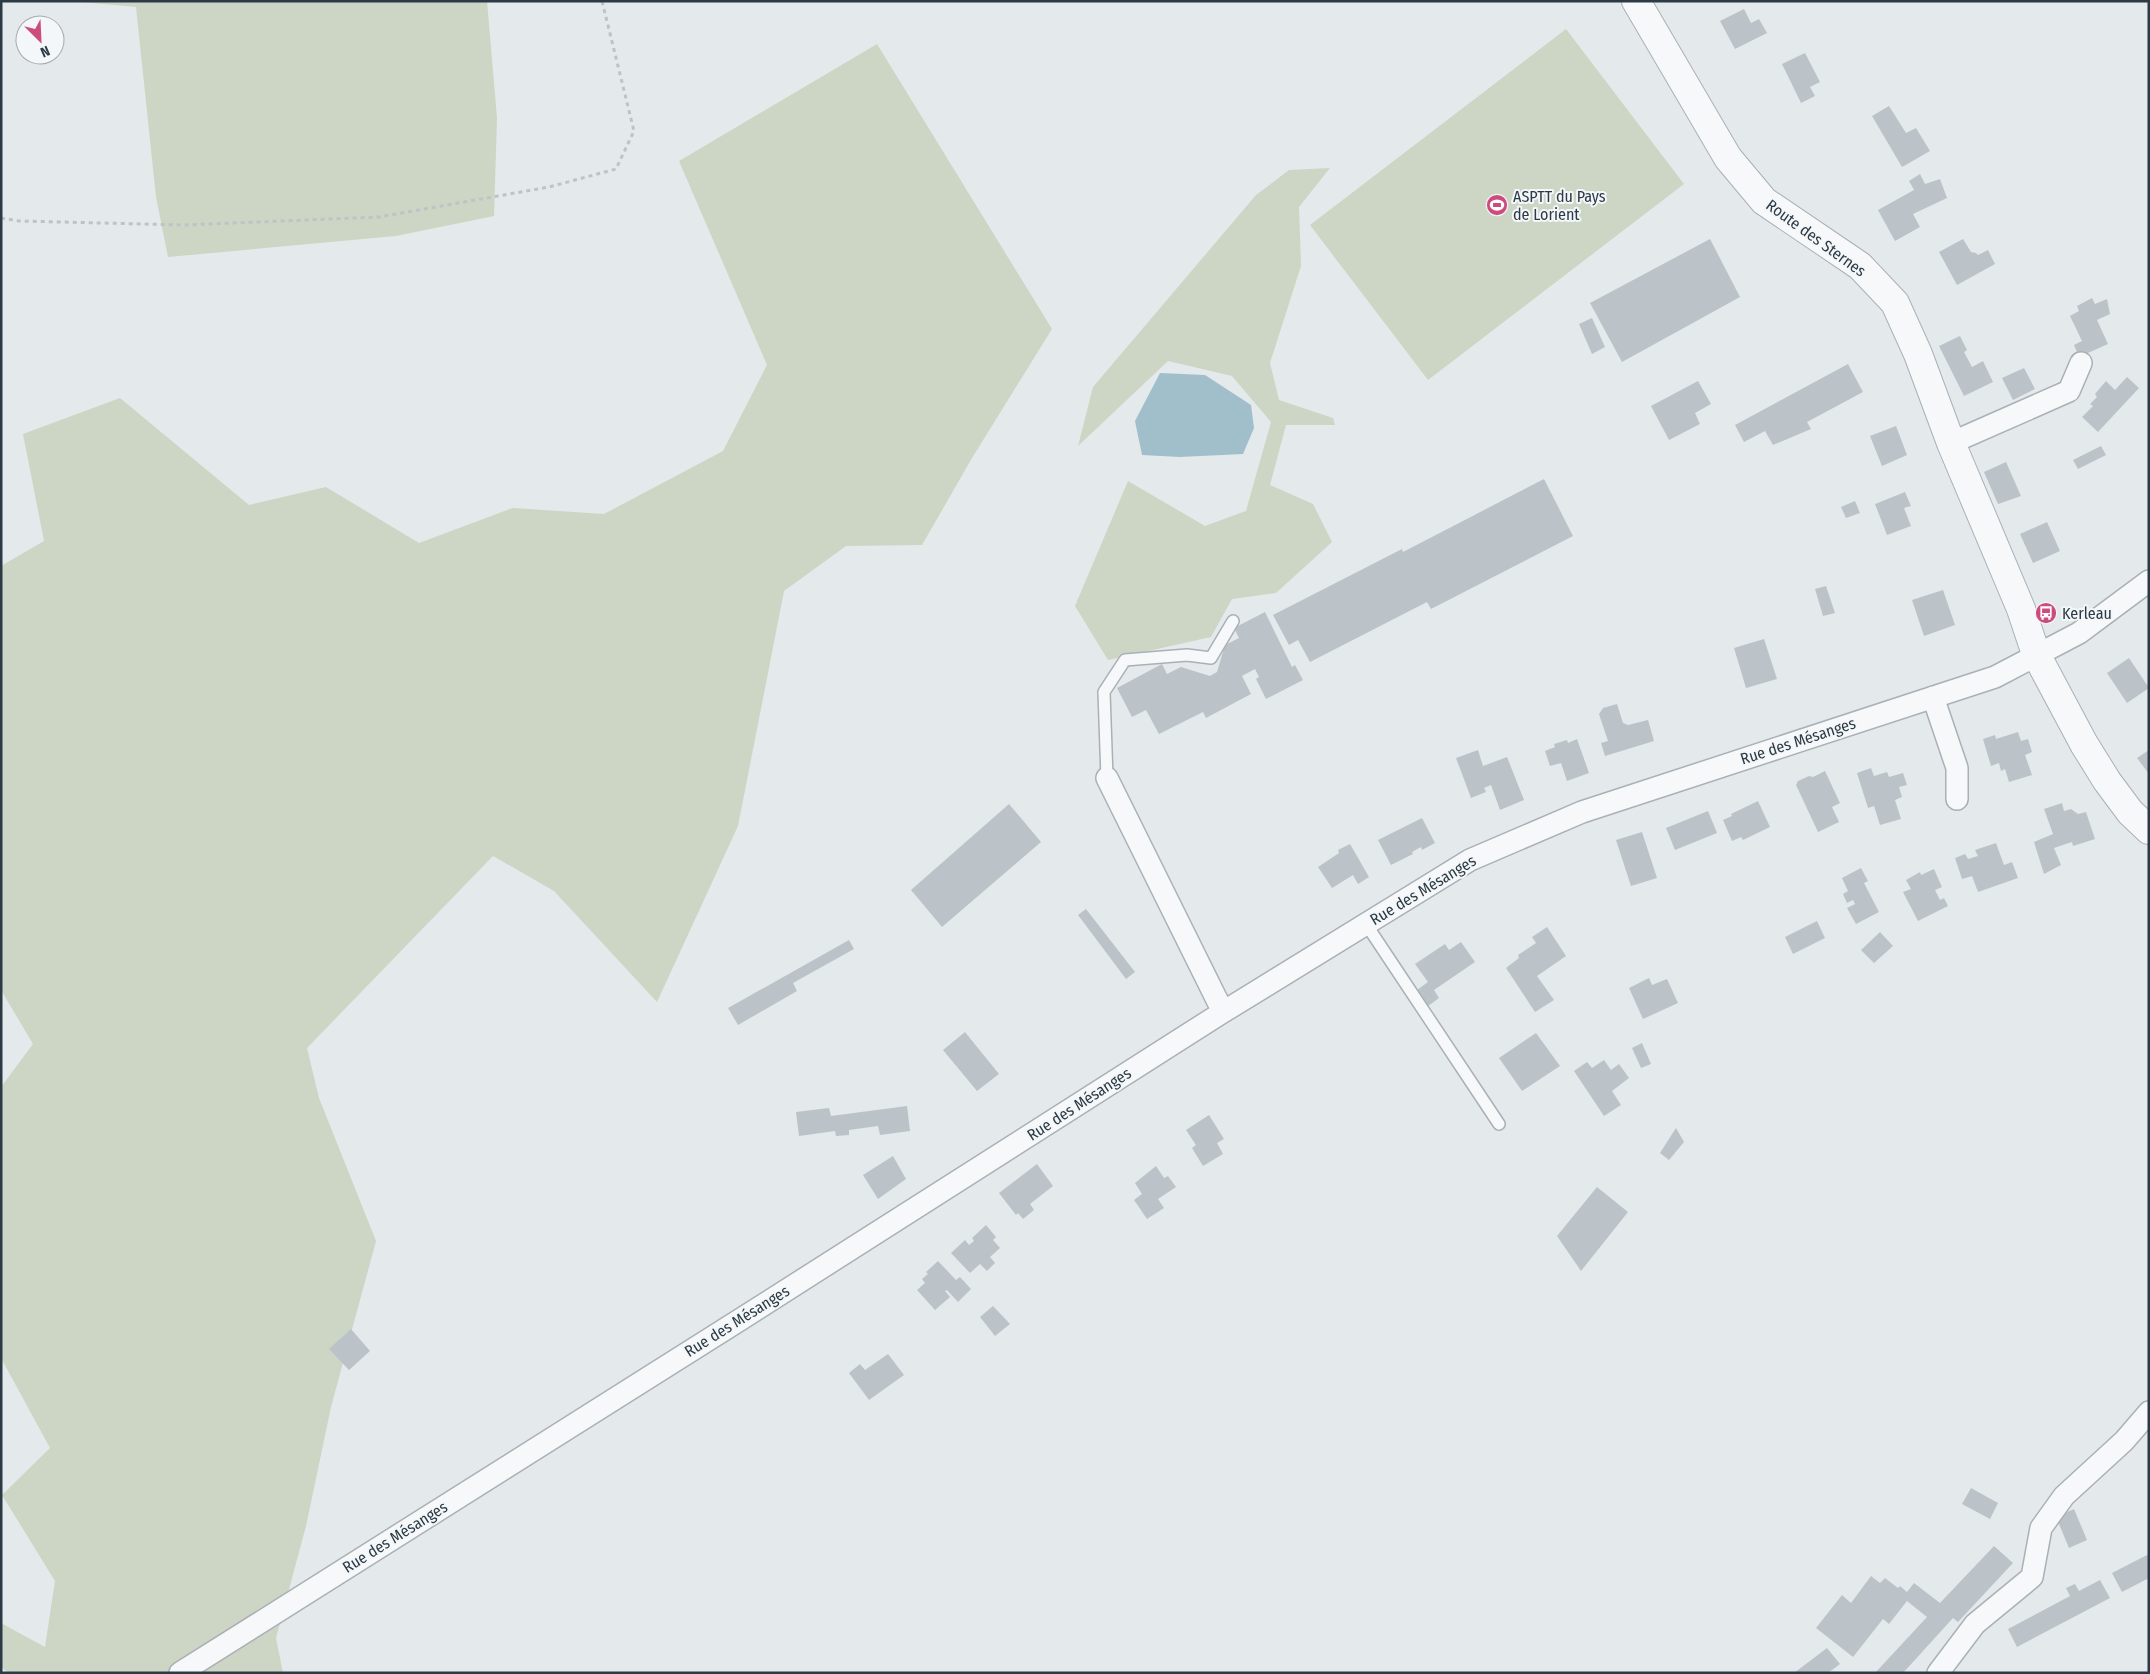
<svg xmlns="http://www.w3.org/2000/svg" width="2150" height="1674" font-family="'Fira Sans Condensed',sans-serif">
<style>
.green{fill:#cdd5c5}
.water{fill:#a0bfca}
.building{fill:#bbc3c9}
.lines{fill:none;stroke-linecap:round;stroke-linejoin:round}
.service-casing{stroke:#a9b1b6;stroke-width:14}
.minor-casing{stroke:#a9b1b6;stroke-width:24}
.tertiary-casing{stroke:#a9b1b6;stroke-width:30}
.path{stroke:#bec3c7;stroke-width:3;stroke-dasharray:4 4;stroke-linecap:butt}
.service{stroke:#f7f8fa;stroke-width:11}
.minor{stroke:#f7f8fa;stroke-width:21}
.tertiary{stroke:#f7f8fa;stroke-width:28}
.labels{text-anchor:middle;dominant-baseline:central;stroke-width:4;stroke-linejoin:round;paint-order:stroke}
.poi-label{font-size:16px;fill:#2b3a44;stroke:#f4f7f9;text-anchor:start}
.street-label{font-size:16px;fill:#2b3a44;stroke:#f4f7f9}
</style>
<rect width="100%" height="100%" fill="#e4e9eb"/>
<path class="green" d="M71 1H487L497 118 494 216 396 236 168 257 156 197 136 7Z
M1566 29 1684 184 1428 380 1310 225Z
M877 44 1052 329 972 458 922 545 846 546 784 591 738 826 657 1002 554 891 493 856 307 1048 319 1098 376 1241 331 1407 306 1526 276 1638 283 1673H9L1 1667V1623L45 1647 55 1581 2 1495 50 1448 1 1358V1087L33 1044 1 990V566L44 541 23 434 120 398 249 505 326 487 419 543 513 508 604 514 723 451 767 365 679 161Z
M1330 168 1299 207 1301 266 1270 363 1279 400 1333 418 1335 425H1286L1270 485 1313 504 1332 542 1276 593 1232 599 1211 637 1108 660 1075 606 1128 481 1205 526 1246 511 1271 422 1232 376 1168 361 1078 446 1093 387 1256 195 1289 170Z"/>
<path class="water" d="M1160 373 1205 375 1251 405 1254 428 1243 454 1180 457 1142 455 1135 421Z"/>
<path class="building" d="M1744 9 1751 23 1759 19 1767 33 1735 49 1720 21Z
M1805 53 1820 82 1810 87 1815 96 1801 103 1782 64Z
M1889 106 1906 133 1916 128 1930 151 1902 167 1872 116Z
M1920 174 1925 184 1940 179 1947 198 1913 214 1920 227 1895 241 1878 210 1914 190 1909 181Z
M1710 239 1740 297 1622 362 1590 303Z
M1963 239 1971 252 1976 253 1978 255 1988 250 1995 264 1957 285 1939 252Z
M2092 298 2095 304 2107 299 2110 314 2097 320 2108 344 2079 357 2074 345 2082 341 2070 316 2079 311 2077 306Z
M1592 318 1605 347 1592 354 1579 324Z
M1960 336 1967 350 1964 352 1972 367 1983 361 1993 382 1964 396 1939 346Z
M1848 364 1863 392 1807 422 1811 429 1773 445 1765 431 1744 442 1735 425Z
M2024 368 2035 389 2013 400 2002 378Z
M2127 377 2139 388 2098 432 2082 417 2093 406 2090 404 2097 397 2095 394 2106 381 2115 390Z
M1698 381 1711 404 1695 413 1700 424 1669 440 1651 406Z
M1896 426 1907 455 1882 466 1870 436Z
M2101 446 2106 455 2078 469 2073 460Z
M2006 462 2021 496 1998 504 1984 472Z
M1544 479 1573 536 1431 609 1427 602 1310 662 1298 640 1289 645 1273 615 1402 549 1403 552Z
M1905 492 1911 506 1904 508 1911 526 1887 535 1875 504Z
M1855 501 1860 513 1846 518 1841 507Z
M2047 522 2060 551 2033 563 2020 534Z
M1826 586 1835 613 1823 616 1815 589Z
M1943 590 1955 625 1924 636 1912 600Z
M1265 612 1292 667 1295 665 1303 680 1266 699 1256 679 1259 677 1255 669 1242 676 1251 694 1206 718 1203 712 1159 734 1146 710 1132 717 1117 688 1162 664 1167 674 1181 667 1210 676 1217 672 1225 645 1239 638 1234 628Z
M1764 639 1777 679 1746 688 1734 648Z
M2129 658 2149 688 2127 703 2107 673Z
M1617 704 1623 723 1628 725 1648 720 1654 741 1605 756 1601 743 1608 741 1599 714 1603 708Z
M2018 732 2021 741 2028 739 2032 752 2025 755 2032 775 2009 782 2005 769 2001 771 1999 763 1991 766 1983 739 1995 735 1996 739Z
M1577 739 1589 773 1567 781 1561 763 1550 766 1545 751 1555 747 1554 744 1567 740 1568 743Z
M1478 750 1483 766 1507 757 1524 800 1500 810 1491 785 1484 788 1486 792 1471 798 1456 758Z
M2149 750V774L2137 758Z
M1871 768 1874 776 1887 772 1889 777 1903 773 1907 785 1899 787 1902 797 1895 800 1901 819 1880 825 1874 806 1868 808 1857 773Z
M1825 771 1840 803 1832 807 1839 822 1818 832 1796 785 1798 781 1809 776 1813 777Z
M1758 801 1770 827 1743 840 1741 837 1732 841 1723 820 1732 816 1731 814Z
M2062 803 2064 811 2071 809 2078 814 2086 812 2095 839 2073 846 2072 842 2054 848 2061 865 2044 874 2034 842 2053 834 2044 809Z
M1009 804 1041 842 942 927 911 890Z
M1708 811 1717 833 1675 850 1666 828Z
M1422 818 1435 843 1422 850 1421 847 1412 852 1413 854 1391 865 1378 840Z
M1642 832 1657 878 1631 886 1616 840Z
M1996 843 2004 865 2012 862 2018 878 1978 892 1972 876 1962 879 1955 858 1965 854 1968 859 1978 856 1975 850Z
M1350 844 1369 877 1358 884 1353 875 1332 888 1318 867 1339 853 1338 850Z
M1861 868 1868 881 1864 883 1879 912 1856 924 1847 908 1855 904 1853 900 1847 903 1843 894 1848 891 1842 878Z
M1934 869 1942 887 1935 890 1940 900 1944 898 1948 906 1918 921 1903 892 1911 889 1906 880 1920 872 1921 875Z
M1086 909 1135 972 1126 979 1078 915Z
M1817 921 1825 938 1793 954 1785 937Z
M1547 927 1566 956 1537 976 1554 1000 1535 1012 1506 968 1519 958 1518 955 1536 943 1532 937Z
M1880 932 1893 946 1874 963 1861 950Z
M849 940 854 949 793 983 797 991 738 1025 728 1008Z
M1461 942 1475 962 1434 990 1439 998 1428 1006 1417 990 1428 982 1415 964 1445 944 1449 950Z
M1649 978 1652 985 1667 979 1678 1003 1643 1019 1629 988Z
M965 1032 999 1074 977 1091 943 1050Z
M1536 1033 1560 1066 1522 1091 1499 1058Z
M1642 1043 1651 1064 1641 1068 1632 1048Z
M1604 1060 1611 1070 1619 1064 1629 1078 1612 1091 1621 1105 1604 1116 1574 1071 1587 1062 1592 1068Z
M907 1106 910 1131 880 1135 878 1126 849 1130V1135L836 1136 835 1131 799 1136 796 1112 829 1108 831 1116Z
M1209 1115 1224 1139 1217 1143 1223 1154 1203 1166 1192 1148 1196 1145 1186 1130Z
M1676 1128 1684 1142 1669 1160 1660 1153Z
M893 1156 906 1179 878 1199 863 1175Z
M1037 1164 1053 1186 1030 1204 1034 1210 1023 1219 1018 1213 1016 1215 999 1193Z
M1156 1166 1164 1178 1168 1176 1176 1187 1158 1199 1164 1208 1147 1219 1134 1200 1142 1194 1135 1183Z
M1597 1187 1628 1212 1581 1271 1557 1236Z
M986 1225 996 1237 993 1240 1000 1248 990 1257 995 1263 987 1271 980 1264 970 1273 951 1253 965 1240 969 1245 974 1241 972 1238Z
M938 1261 956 1280 960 1277 971 1289 958 1302 947 1290 945 1291 950 1297 935 1310 917 1290 925 1283 922 1279 928 1274 926 1272Z
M993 1306 1010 1324 995 1336 980 1317Z
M351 1329 370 1351 349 1370 329 1349Z
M888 1354 904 1375 869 1400 849 1373 860 1364 865 1370Z
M1971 1488 1998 1503 1990 1519 1962 1504Z
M2074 1509 2087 1540 2069 1548 2056 1517Z
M1994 1546 2013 1563 1958 1622 1953 1618 1903 1673H1875L1927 1617 1907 1601 1889 1624 1883 1619 1853 1657 1816 1628 1842 1595 1851 1603 1871 1576 1880 1583 1885 1578 1898 1588 1900 1586 1907 1592 1914 1583 1940 1603Z
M2149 1554V1578L2122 1592 2112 1573Z
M2100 1580 2110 1598 2017 1647 2008 1629 2070 1596 2066 1588 2075 1584 2079 1591Z
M1827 1648 1840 1664 1828 1673H1794Z"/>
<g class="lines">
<g class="service-casing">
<path id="service" d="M1107 778 1104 692 1125 660 1187 655 1211 658 1233 621
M1366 924 1499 1124"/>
</g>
<g class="minor-casing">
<path id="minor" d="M1951 443 2069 391 2081 363
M1933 697 1957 768V799
M1107 778 1223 1012
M180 1673 738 1321 1223 1012 1470 860 1582 812 1995 677 2079 633 2149 581
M1938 1673 1975 1624 2032 1577 2041 1528 2064 1496 2124 1441 2149 1412"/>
</g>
<g class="tertiary-casing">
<path id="tertiary" d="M1636 1 1728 158 1764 201 1860 266 1895 303 1918 354 1951 443 2021 609 2036 654 2084 744 2107 781 2130 812 2149 830"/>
</g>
<path class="path" d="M1 218 19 221 184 225 379 217 549 187 616 169 634 131 602 1"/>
<use href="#service" class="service"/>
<use href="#minor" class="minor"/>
<use href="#tertiary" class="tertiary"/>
</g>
<defs>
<g id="stadium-disc" transform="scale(1.125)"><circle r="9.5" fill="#cd4c7e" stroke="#f4f7f9"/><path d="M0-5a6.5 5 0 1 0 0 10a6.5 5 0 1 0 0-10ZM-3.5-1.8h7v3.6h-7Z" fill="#fff"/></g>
<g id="bus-disc" transform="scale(1.125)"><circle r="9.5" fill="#cd4c7e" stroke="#f4f7f9"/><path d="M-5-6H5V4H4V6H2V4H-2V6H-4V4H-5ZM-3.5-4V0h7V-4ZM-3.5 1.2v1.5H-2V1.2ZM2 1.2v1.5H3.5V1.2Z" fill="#fff"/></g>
</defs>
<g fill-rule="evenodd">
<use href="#stadium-disc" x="1497" y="205"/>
<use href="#bus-disc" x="2046" y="613"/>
</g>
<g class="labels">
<g class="poi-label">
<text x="1513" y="196">ASPTT du Pays<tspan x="1513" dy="18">de Lorient</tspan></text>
<text x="2062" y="613">Kerleau</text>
</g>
<g class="street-label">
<text transform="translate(1816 238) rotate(36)">Route des Sternes</text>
<text transform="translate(1798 741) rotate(-18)">Rue des Mésanges</text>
<text transform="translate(1423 890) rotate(-31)">Rue des Mésanges</text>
<text transform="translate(1079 1104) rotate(-33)">Rue des Mésanges</text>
<text transform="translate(737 1321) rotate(-32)">Rue des Mésanges</text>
<text transform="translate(395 1537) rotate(-32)">Rue des Mésanges</text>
</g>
</g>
<rect width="2150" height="1674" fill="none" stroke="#2b3a44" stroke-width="5"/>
<g transform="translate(40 40) rotate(156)"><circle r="24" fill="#f4f7f9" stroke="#a4abb1"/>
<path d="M0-4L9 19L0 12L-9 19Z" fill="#cd4c7e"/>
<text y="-8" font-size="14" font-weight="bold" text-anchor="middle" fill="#2b3a44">N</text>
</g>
</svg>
